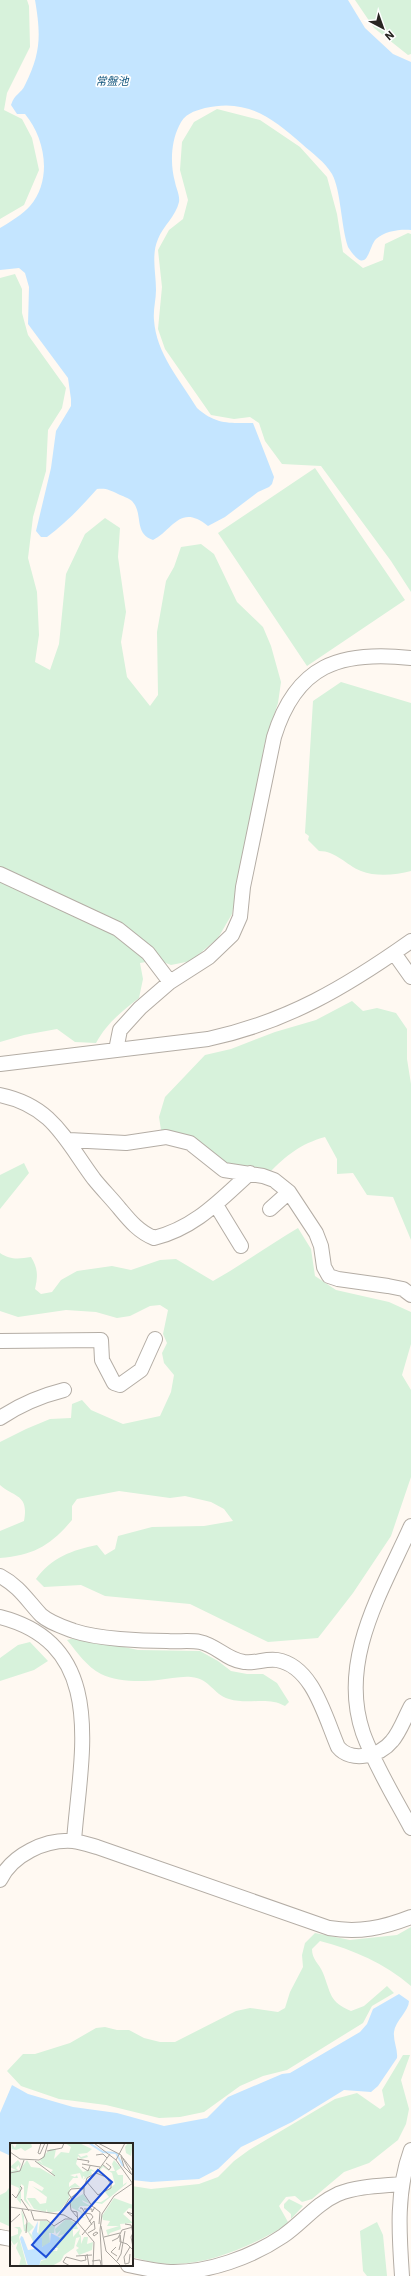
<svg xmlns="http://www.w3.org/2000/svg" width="411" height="2276" font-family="'IBM Plex Sans','Noto Sans JP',sans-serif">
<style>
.green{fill:#d7f2db}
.water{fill:#c4e5ff}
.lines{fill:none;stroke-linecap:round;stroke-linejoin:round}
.minor-casing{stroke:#b4ada5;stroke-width:16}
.minor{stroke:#fff;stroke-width:14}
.labels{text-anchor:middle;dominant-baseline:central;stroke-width:3.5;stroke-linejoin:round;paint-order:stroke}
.water-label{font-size:11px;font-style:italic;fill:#0d527a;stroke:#fff}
.inset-river{fill:none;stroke:#c4e5ff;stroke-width:2}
.inset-road{fill:none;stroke:#a9a59f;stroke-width:1}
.view{fill:#1d4ed8;fill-opacity:0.15;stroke:#1d4ed8;stroke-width:2}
.inset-edge{fill:none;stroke:#292623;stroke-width:2}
</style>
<rect width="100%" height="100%" fill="#fff9f2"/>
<path class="green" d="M0 0H27L29 6 30 47 7 93 4 110 22 119 32 138 39 170 24 205 0 219Z
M355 0H411V54L408 55 374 28Z
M217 109 260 120 300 147 327 177 337 214 343 252 363 268 383 260 385 244 408 233 411 234V592L391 561 321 466 282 464 265 441 259 423 250 417 234 419 211 415 165 349 158 329 162 287 158 250 169 230 183 219 188 200 180 170 182 142 194 122Z
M15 274 22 289V313L28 335 66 388 62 408 48 430 46 471 33 517 28 558 37 592 39 635 35 662 50 670 59 644 66 574 85 534 105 518 120 528 118 557 126 612 121 642 127 677 150 706 158 695 157 632 166 581 174 567 181 547 201 544 214 554 237 602 263 627 271 646 281 682 278 703 265 742 232 914 218 938 191 961 171 965 158 960 140 963 143 979 139 998C121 1012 107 1023 96 1043L75 1042 57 1029 24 1035 0 1042V278Z
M315 468 405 600 307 666 218 533Z
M341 682 411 703V871C396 875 376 877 361 871 346 865 336 851 319 851L308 840 309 836 305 833 313 701Z
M352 1001 363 1011 377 1008 396 1013 407 1029V1059L411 1084V1240L393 1197 367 1195 353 1173 337 1174V1159L325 1137C300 1144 287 1155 269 1173L228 1169 214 1158 161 1130 159 1117 165 1097 205 1055 231 1049 275 1032 316 1020Z
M24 1163 29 1173 0 1209V1175Z
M298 1228 311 1249 315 1276 336 1290 389 1302 411 1312V1344L402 1375 411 1390V1477L391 1536 353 1593 318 1638 268 1642 190 1604 105 1596 81 1585 44 1587 36 1579C51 1558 72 1550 97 1545L105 1555 115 1549 118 1536 152 1527 204 1526 233 1521 224 1509 211 1502 185 1496 170 1498 119 1491 77 1499 72 1506V1520C50 1546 34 1555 0 1558V1531L24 1521C29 1494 15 1498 0 1485V1442L26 1429 50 1419 71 1418 72 1404 82 1400 91 1410 123 1424 160 1416 171 1392 174 1375 164 1363 162 1353 167 1343 163 1334 168 1310 160 1305 150 1306 130 1316 117 1318 96 1312 66 1310 18 1317 0 1311V1253C10 1260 19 1259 31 1257 38 1268 38 1276 35 1289L41 1294 52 1292 61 1280 77 1271 112 1266 131 1270 160 1260 176 1259 213 1281C242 1265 269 1245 298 1228Z
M78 1637 138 1650 200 1651 218 1661 231 1671 247 1674H263L277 1683 289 1702 285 1706C268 1696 249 1705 229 1699 212 1694 211 1679 191 1677 181 1676 169 1679 158 1680 142 1682 116 1682 101 1674 87 1667 77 1652 67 1640Z
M30 1642 48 1661 34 1670 0 1681V1658L18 1645Z
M411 1927V1986C384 1963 354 1950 320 1941L312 1949C312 1960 319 1963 323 1973 331 1993 329 2002 351 2011L364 2006 387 1986 394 1993 372 2006 363 2023 287 2070 263 2076 240 2086 204 2112 180 2117 159 2118 106 2105 59 2099 21 2086 7 2071 23 2054H35L70 2043 96 2028 105 2027 117 2030H129L144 2038 160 2042H175L236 2011 250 2008 278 2012 285 2008 290 1992 303 1967 302 1955 305 1943 315 1933 350 1940 397 1935Z
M403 2055H410L401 2080 409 2109 406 2124 398 2140 369 2163 344 2172 312 2199 302 2202 295 2196 286 2197 279 2206 288 2222 283 2227C249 2247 200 2269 159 2263 150 2262 141 2259 132 2257V2186L151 2189 199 2184 218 2177 234 2161 249 2150 335 2099 357 2093 380 2109 385 2105 382 2090Z
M11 2185V2227L0 2222V2195L6 2192Z
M289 2199 303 2206 291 2219V2214L284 2208V2204Z
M377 2222 383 2235 387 2276H367L363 2271 360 2231Z"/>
<path class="water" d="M35 0H348L365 28 393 54 411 62V230C400 229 385 231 376 239 368 247 368 278 348 247 341 227 341 190 332 174 325 162 312 153 302 144 272 118 247 98 205 108 194 111 184 114 179 126 171 142 170 164 175 182 176 188 180 195 179 202 176 216 163 226 158 239 151 255 156 273 156 290 156 300 153 310 154 320 156 353 180 380 197 408 216 425 230 423 253 423L274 477 272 484 269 487 258 492 225 517 208 526C180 503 173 530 153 540 133 533 144 514 132 501 129 498 122 496 118 494 110 490 106 488 97 489 82 506 66 523 47 537H41L36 531 51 468 56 431 71 406V399L68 378 28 324 29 287 25 273 19 268 0 270V228C10 222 23 214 30 206 53 179 45 138 25 114H17L11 105C15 93 21 94 25 85 41 53 41 35 35 0Z
M399 1994 409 2001C409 2011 395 2021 394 2032 393 2041 398 2049 397 2058L378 2086 371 2092 344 2090 292 2122 241 2147 218 2169 199 2179 151 2182 132 2180V2144H11V2156L0 2151V2113L12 2085 28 2094 73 2107 117 2113 164 2126 207 2118 228 2097 282 2074 290 2073 360 2032 367 2024 373 2009Z"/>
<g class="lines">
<g class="minor-casing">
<path id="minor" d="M0 874 118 929 148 953 170 982
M394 953 411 977
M116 1050 120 1030 140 1008 170 982 209 957 232 935 240 917 243 887 274 737C296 665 340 650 411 658
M0 1064 208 1039C287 1022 346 987 411 941
M0 1095C53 1106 65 1140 94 1179 102 1189 112 1199 120 1209 130 1221 139 1232 154 1238 195 1228 220 1200 250 1173
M69 1140 126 1143 166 1137 190 1143 224 1170 263 1176 274 1180 289 1192 316 1233 321 1246 324 1267 329 1276 338 1279 388 1286 403 1289 411 1295
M216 1205 241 1246
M270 1209 289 1192
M0 1341 101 1340 102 1360 114 1383 120 1385 141 1370 155 1339
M0 1418C21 1404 40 1396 64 1390
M411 1526C382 1591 338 1660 363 1733 375 1766 395 1798 411 1828
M0 1576C19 1586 27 1600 41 1615 50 1623 63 1627 74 1631 98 1639 141 1641 167 1641 177 1642 190 1640 200 1642 216 1645 227 1660 244 1662 254 1664 266 1658 277 1660 313 1666 325 1717 338 1747 351 1763 380 1756 392 1741 400 1732 405 1717 411 1706
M0 1617C110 1645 80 1757 74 1841
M0 1880C12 1855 45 1839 73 1841 81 1842 90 1845 97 1847L329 1928C359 1933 383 1928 411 1917
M0 2237 11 2239
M128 2265C142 2268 156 2271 170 2272 208 2273 252 2257 283 2236 302 2223 316 2204 338 2194 358 2186 381 2186 402 2184
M402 2276C399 2233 396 2191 411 2150"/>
</g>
<use href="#minor" class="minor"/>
</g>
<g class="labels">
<g class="water-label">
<text x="112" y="81">常盤池</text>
</g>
</g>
<g transform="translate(10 2143)">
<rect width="123" height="123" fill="#fff9f2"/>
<path d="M1 0 5 5 7 0H21L22 4 15 8 11 5 6 7 2 6ZM55 0H69L82 6 77 10 68 11 71 14 77 12 78 14 71 16 68 13 66 21 73 29 81 26 86 29 81 28 82 31 73 37 75 34 73 33V35L72 36 70 30 60 32 65 34 67 32 68 35H63L59 40V44L65 40 70 44 60 45 59 55 50 68 38 70 36 66V69L24 66 17 55H25L30 61 36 60 37 54 22 43 32 48 34 45 23 38H19L16 56 22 66 14 57V43L11 41V61L7 56 9 45 0 41V28L6 27 0 24 8 17 11 21 9 26V22L6 25 9 28 17 17 21 24 30 25 45 34 41 29 43 27 26 19 30 18 33 21 30 17 40 6H46L44 16 51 9 59 10 61 4ZM118 0H123L121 13 116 10 115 4ZM104 17 111 25 106 28 108 32H113V42L117 39 116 41 92 61 82 59H91L99 54 95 49 105 41 102 30 93 24 88 29 92 22 100 28H105L102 21ZM73 51 80 61 72 57 73 59 81 63H70L68 66 73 70V74L75 75H70L72 70 62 65 60 59ZM104 55 123 62V66L119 65 113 71 123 80 110 81 111 86 100 90 98 93 96 87 109 83H97L100 78 93 77 92 73ZM11 67 14 73V82L19 79 24 84 19 89 23 93V98L18 89 14 88ZM55 77H60L69 82 66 81 68 86H63V94L70 86 69 91 71 93V101L74 94H78L77 101 83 99 82 107 69 112 66 107 69 105 66 103 70 94 66 95 64 105 54 112 51 118 42 123H29L31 118 37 116 35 114 40 107 47 108 48 105H43L45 99 54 91 47 94 51 87 46 91 45 86ZM30 78H38L40 82 45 83 44 90H39L40 99 33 104 30 101 32 95 28 92ZM4 84H10L12 88 9 94 17 123H9L11 115 6 105 8 99 4 102 0 96 3 105 0 99V94L8 91V86Z" fill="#d7f2db"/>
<path d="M28 78 27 89 32 95V104L40 99 41 90 50 95 43 104 46 107H40L35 114 37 116 31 117 29 123H18L10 96 11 93 13 94 18 107 24 106 22 90Z" fill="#c4e5ff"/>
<path class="inset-river" d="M79 0 93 9 106 10 113 23"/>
<path class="inset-road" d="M84 0 106 17 123 41M88 0 111 12 122 32M37 8 52 5 54 0M0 9 10 16 29 17 34 14 38 0M30 11 35 0M30 11 28 10 31 0M86 12 93 11 97 15M111 13 114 24 121 31M113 15 123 28M67 16 79 18 78 20M106 17 115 0M25 18 45 33M72 21 90 24M92 21 99 27 101 24 96 20M72 24 78 28 80 23M0 30 10 28 14 17M76 38 88 52 101 45V41L96 34 86 30M2 51 6 55 12 45 10 43M11 56 19 68M0 64 54 72 68 80M70 65H72L82 82M12 66 17 78 16 90M74 66H82V69L85 64M21 68 24 77H37L44 83 55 76H62M62 68 67 69 68 80 84 99 83 123M75 70 81 71 83 74 79 79M50 71 59 56 74 45M123 71 117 69 123 74M67 74 61 67 60 59 62 56 58 50 61 46 74 45M0 80 10 71M89 81 90 69 82 63 74 51V45L77 35 87 29 100 11M115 81 121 82 123 90M91 83 96 108 110 122M86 89 88 90 84 93 83 91ZM123 90 121 94 123 104M72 92 84 78 85 86 78 90M94 94 110 90M102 98 108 95 112 87 123 84M106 104 101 109 107 113M120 104 114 114 115 121 119 120 120 111M109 107 111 99 110 92V99H111L117 101 123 107M77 111 79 123M66 113 82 112M82 118 90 117 91 122M107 118 111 111 115 88M60 123 53 119 56 114 71 118 76 117 75 112M92 123 90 87 92 71 104 53 123 40"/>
<path class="view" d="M88 27 102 39 36 114 22 102Z"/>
<rect width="123" height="123" class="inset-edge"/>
</g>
<g transform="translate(383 28) rotate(139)" stroke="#ffffff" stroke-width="3" paint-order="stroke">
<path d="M0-3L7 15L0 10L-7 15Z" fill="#292623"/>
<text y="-6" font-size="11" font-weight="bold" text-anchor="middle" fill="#292623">N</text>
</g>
</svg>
